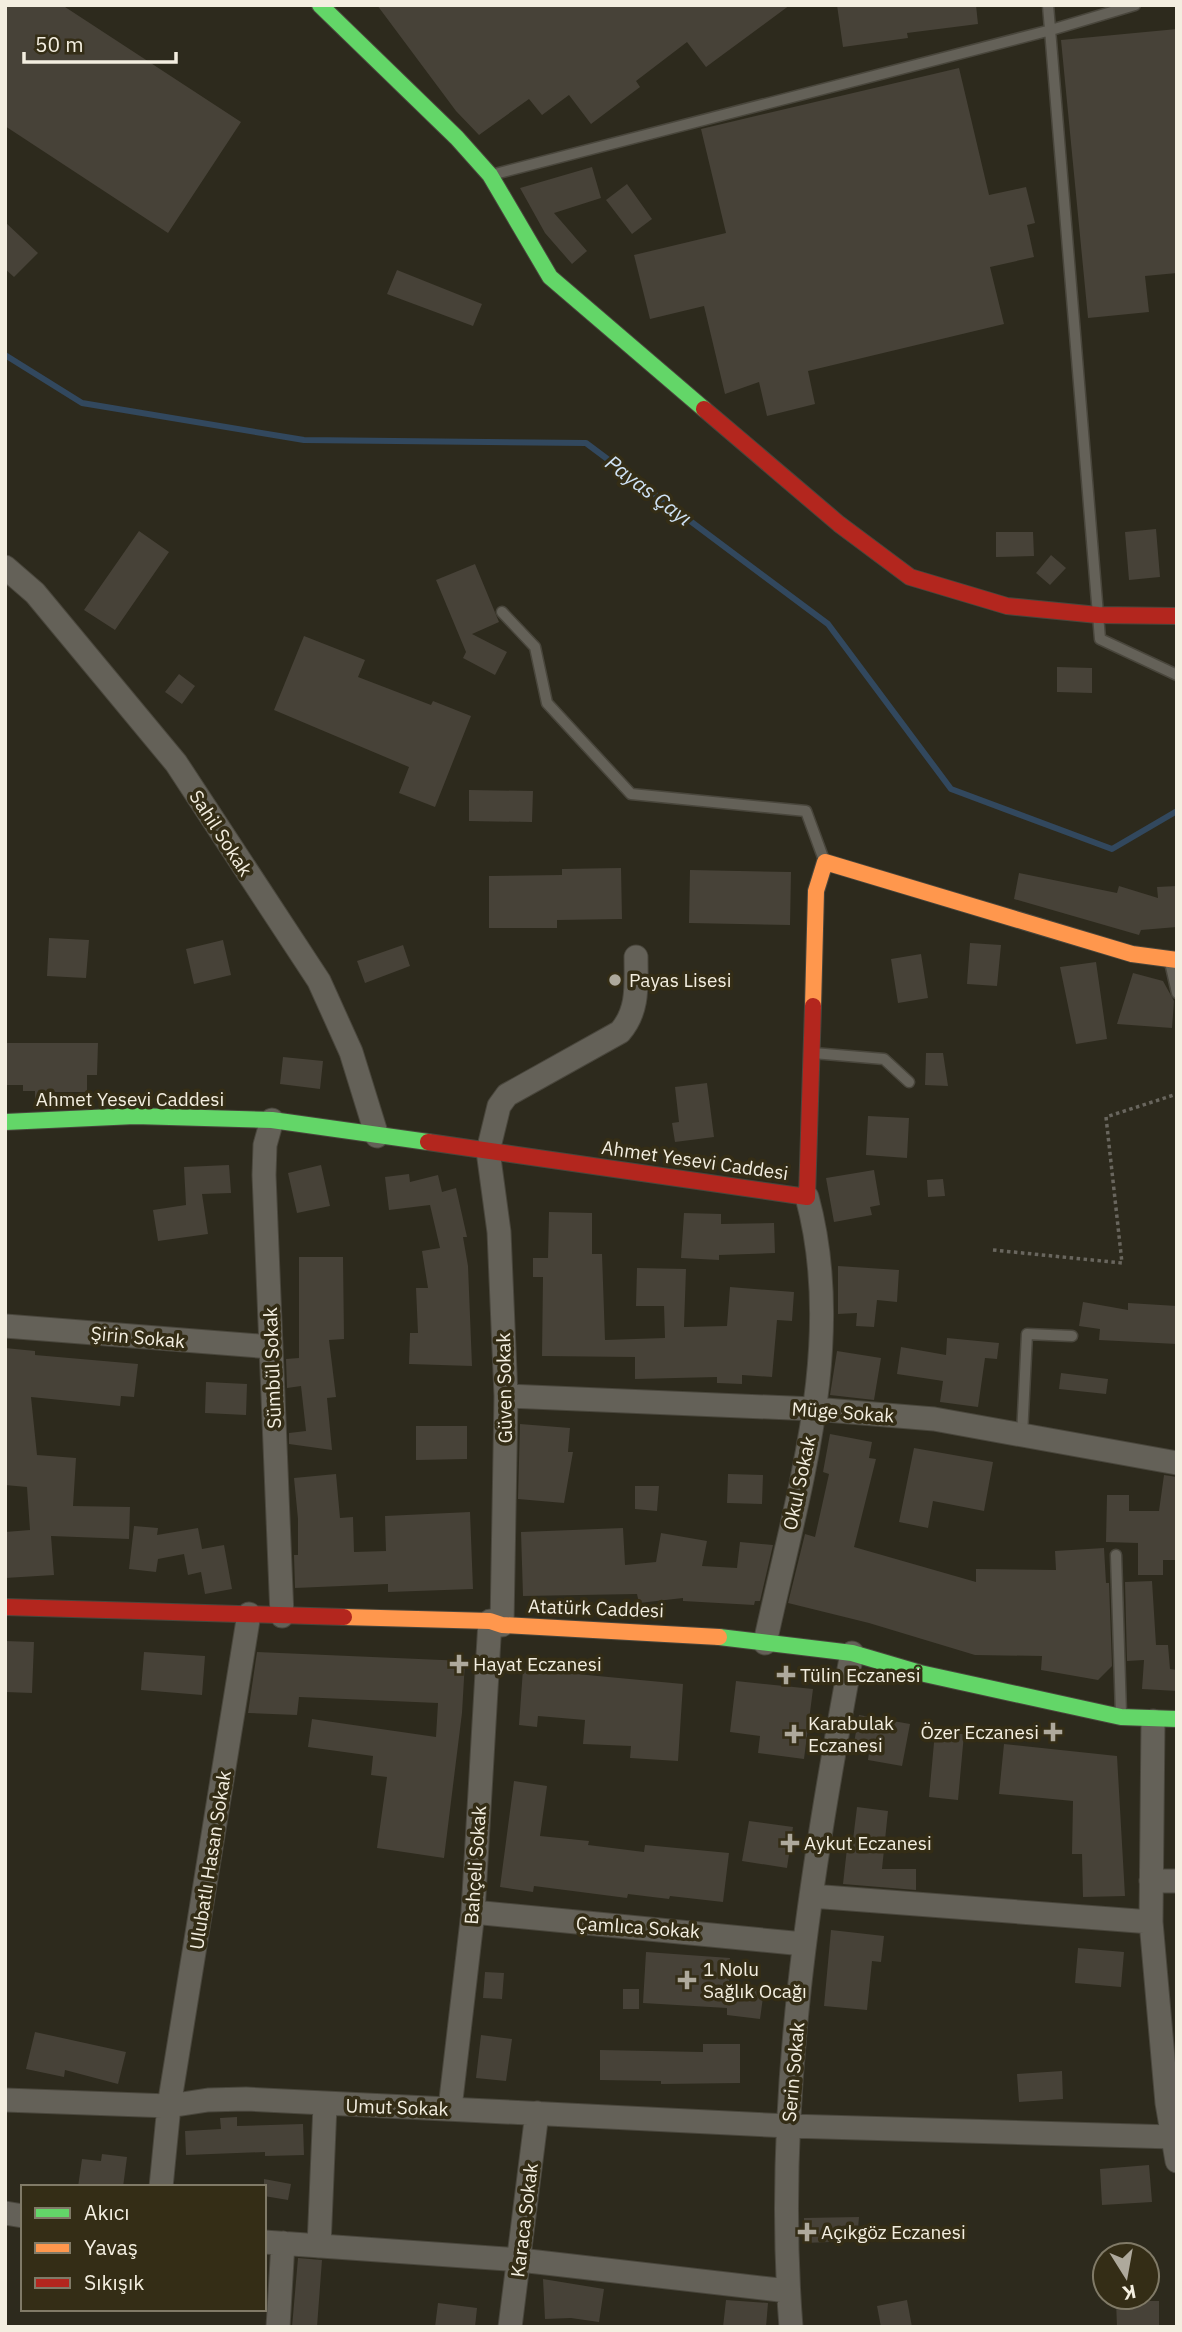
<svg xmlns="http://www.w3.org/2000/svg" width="1182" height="2332" font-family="'IBM Plex Sans',sans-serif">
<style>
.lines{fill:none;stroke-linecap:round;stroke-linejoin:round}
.stream{stroke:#32485e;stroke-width:6}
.building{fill:#474238}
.lane-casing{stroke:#49463c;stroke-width:13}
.street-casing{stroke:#49463c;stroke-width:25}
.fast-casing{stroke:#49463c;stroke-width:18}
.slow-casing{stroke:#49463c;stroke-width:18}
.jam-casing{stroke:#49463c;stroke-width:18}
.path{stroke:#69665e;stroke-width:3.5;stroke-dasharray:3.5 3.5;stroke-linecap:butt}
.lane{stroke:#646158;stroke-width:10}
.street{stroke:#646158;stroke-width:23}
.fast{stroke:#63d668;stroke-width:16}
.slow{stroke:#ff974d;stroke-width:16}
.jam{stroke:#b3261e;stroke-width:16}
.poi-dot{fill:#aea99c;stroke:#342d16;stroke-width:2.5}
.labels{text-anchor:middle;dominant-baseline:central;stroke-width:7;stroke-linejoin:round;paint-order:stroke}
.street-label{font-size:19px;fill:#f3eee0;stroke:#342d16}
.poi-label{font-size:19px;fill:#f3eee0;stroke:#342d16;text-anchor:start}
.water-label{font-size:21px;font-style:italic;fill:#d0e3f6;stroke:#342d16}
</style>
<rect width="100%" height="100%" fill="#2d2a1d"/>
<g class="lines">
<path class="stream" d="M5 355 82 403 304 440 586 443 828 624 951 789 1112 849 1177 811"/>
</g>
<path class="building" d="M5 5H62L241 122 168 233 5 126Z
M377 5H790L706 67 687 42 636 81 640 87 591 124 569 95 542 115 529 99 479 135 456 111Z
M837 5H976L978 24 907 33 908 38 843 47Z
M1177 29V273L1145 276 1149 312 1088 318 1061 40Z
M959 68 989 195 1026 187 1035 223 1027 225 1034 257 990 267 1004 324 808 371 815 404 767 416 759 382 725 394 704 306 650 319 634 255 726 233 701 129Z
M592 167 601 198 554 213 587 251 572 264 545 233 520 188Z
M627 184 652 219 632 234 606 200Z
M5 222 38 253 14 277 5 269Z
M397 270 482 304 473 326 387 294Z
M1156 529 1160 577 1129 580 1125 532Z
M139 531 169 552 115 630 84 610Z
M996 532H1033L1034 556 996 557Z
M1051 555 1066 568 1050 585 1036 573Z
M475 564 499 622 472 634 507 652 495 675 463 658 466 652 436 580Z
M304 636 365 660 358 677 431 705 433 701 471 716 435 807 399 793 409 767 274 710Z
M1057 667 1092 668V693L1057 692Z
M179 674 195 686 182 704 165 692Z
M469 790 533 791 532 822 469 821Z
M621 868 622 919 557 920V928H489V876L562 875V869Z
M690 870 791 872 790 925 689 923Z
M1019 873 1117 893 1119 886 1158 898 1157 887 1177 886V927L1141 930 1139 935 1014 899Z
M49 938 89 940 86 978 47 976Z
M223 940 231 975 194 984 186 949Z
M970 943 1001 945 997 986 967 984Z
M403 945 410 966 365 983 357 961Z
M921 954 928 998 898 1003 891 959Z
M1096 962 1107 1039 1076 1044 1060 967Z
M1133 973 1163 981 1174 1001 1172 1028 1117 1024Z
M5 1043H98L97 1075H87V1092H52V1101L35 1102V1091H23V1085H5Z
M926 1053H943L948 1086 925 1085Z
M283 1057 323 1061 320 1089 280 1084Z
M707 1083 714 1137 675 1142 672 1123 679 1122 675 1087Z
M868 1116 909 1118 907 1158 866 1155Z
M229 1165 231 1193 202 1194 208 1234 158 1241 153 1210 186 1205 184 1167Z
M321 1165 330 1206 297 1213 288 1173Z
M874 1170 880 1205 870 1207 872 1215 834 1222 826 1178Z
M409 1174 410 1182 438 1175 442 1192 456 1188 467 1237H463L468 1266 472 1366 409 1364 410 1333H418L416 1288H428L422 1251 440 1248 430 1205 389 1210 385 1177Z
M943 1179 945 1196 928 1197 927 1180Z
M549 1212 592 1213V1254H602L605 1340 665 1338 664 1306H636L637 1268 686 1269 684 1327 727 1326 730 1287 794 1292 792 1321 777 1320 772 1377 742 1375V1384L717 1383V1377L635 1379V1357L542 1356 543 1277H533V1258H548Z
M684 1213 721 1214V1224L774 1223 775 1253 719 1255V1260L681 1258Z
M299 1257H343L344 1339 329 1340 336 1397 327 1398 332 1450 289 1444V1433L306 1431 301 1386 287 1388 286 1359 299 1358Z
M838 1266 899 1270 897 1302 877 1300 874 1327 856 1326 857 1313 838 1314Z
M1083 1302 1128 1310V1303L1177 1306V1344L1099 1340 1100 1329 1079 1326Z
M947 1338 999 1343 997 1359 985 1358 978 1407 940 1402 943 1381 897 1374 901 1347 946 1355Z
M5 1348 35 1351V1355L138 1364 134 1397 121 1396 120 1406 31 1397 37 1455 76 1458 73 1506 130 1507 129 1539 51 1536 54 1575 5 1578V1532L30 1530 27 1487 5 1485Z
M837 1351 881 1358 874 1400 830 1395Z
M1061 1373 1108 1379 1106 1394 1059 1389Z
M206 1382 247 1384 246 1415 205 1413Z
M520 1424 570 1428 568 1452H573L564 1503 518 1499Z
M416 1426H467V1459L416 1460Z
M830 1434 872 1442 869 1458 876 1459 854 1547 976 1582V1569L1056 1570 1055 1551 1104 1548 1106 1583H1109L1112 1666 1098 1680 1041 1670 1042 1656 975 1655 869 1623 788 1603 805 1534 815 1537 829 1474 823 1472Z
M914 1448 993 1462 984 1511 933 1501 928 1528 899 1522Z
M336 1474 340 1518 353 1517 354 1552 386 1551 385 1516 470 1512 473 1589 388 1592V1584L295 1588 294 1555H298V1519L294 1478Z
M728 1474 763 1475 762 1504 727 1503Z
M1164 1475 1177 1477V1560H1163V1575H1138V1543L1106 1542 1107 1495H1129V1511H1159Z
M635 1486H659L657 1511 635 1509Z
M134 1526 158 1528 157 1535 198 1528 202 1549 224 1545 232 1589 205 1594 201 1572 188 1575 184 1554 158 1559 156 1572 129 1569Z
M623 1528 625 1565 656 1562 661 1533 707 1541 702 1566 737 1568 740 1542 773 1545 760 1601H755L754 1605 683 1601V1598L639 1603 637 1594 523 1596 521 1532Z
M1152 1581 1156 1645H1168L1170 1669 1177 1670V1691L1142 1689 1144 1660 1127 1661 1125 1582Z
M5 1641 34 1642 32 1693 5 1692Z
M144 1652 205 1656 202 1695 141 1690Z
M257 1652 465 1661 462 1713 444 1858 377 1848 387 1777 371 1775 373 1756 308 1747 312 1719 436 1737 438 1703 299 1697 297 1715 248 1713Z
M523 1669 683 1684 678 1761 630 1758 631 1746 583 1744 585 1720 538 1716 537 1727 519 1725Z
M736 1681 813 1689 804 1759 758 1753 760 1736 730 1732Z
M859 1715 910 1724 902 1766 868 1760 870 1746 854 1743Z
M935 1732 964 1734 958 1800 929 1797Z
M1004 1744 1117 1756 1125 1896 1083 1897 1082 1854H1072L1073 1801 999 1794Z
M514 1781 547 1786 540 1836 589 1841 588 1845 644 1852 645 1845 729 1853 723 1902 670 1896 669 1899 628 1894 627 1898 534 1886 533 1892 500 1887Z
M857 1807 888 1811 882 1869H916V1890L843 1884 847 1848H852Z
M749 1821 793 1827 787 1868 742 1861Z
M831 1930 884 1936 881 1962 872 1961 867 2010 824 2006Z
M1078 1948 1124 1952 1121 1987 1075 1983Z
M646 1952 730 1958 729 1985 764 1990 760 2019 727 2015V2008L643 2003Z
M485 1972 504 1973 502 1999 483 1998Z
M623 1989H639V2009H623Z
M35 2032 126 2052 118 2084 65 2070 64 2077 26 2069Z
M481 2035 512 2039 506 2081 476 2078Z
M703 2044H740V2083L661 2084V2081L600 2080V2050L703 2052Z
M1062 2071 1063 2099 1019 2102 1017 2074Z
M237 2117V2126L303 2124 304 2155 265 2156V2152L186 2155 185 2131 221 2129 220 2118Z
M102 2154 127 2157 123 2187H78L82 2159 101 2161Z
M1149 2165 1152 2202 1102 2205 1100 2169Z
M264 2179 291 2184 288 2200 264 2196Z
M859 2217 857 2241 804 2243V2218Z
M298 2258 322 2260 317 2327H292Z
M543 2279 604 2289 599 2322 571 2318 545 2319Z
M726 2300 768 2303 766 2327H723Z
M907 2300 912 2327H881L877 2306Z
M1116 2301H1159V2327H1117Z
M438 2303 477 2308 475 2327H435Z"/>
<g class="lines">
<g class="lane-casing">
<path id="lane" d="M1048 5 1100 639 1177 675
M495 174 1051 30 1135 5
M502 612 535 647 547 703 631 794 806 811 824 860
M1170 962 1177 993
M813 1053 884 1059 909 1082
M1022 1435 1027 1334 1072 1336
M1116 1555 1121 1714"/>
</g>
<g class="street-casing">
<path id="street" d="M5 567 35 593 176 763 319 981 351 1052 377 1136
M272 1120 265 1145 264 1175 282 1616
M5 1326 271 1347
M506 1396 814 1409 934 1419 1177 1463
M502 1625 506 1396 499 1232 488 1151 499 1106 507 1095 620 1032C639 1010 636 985 636 957
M765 1643C796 1498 847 1344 807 1197
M1153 1721 1151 1922 1167 2103 1177 2161
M1151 1881H1177
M811 1896 1151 1922
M473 1912 804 1944
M5 2100 169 2106 208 2100 246 2099 789 2126 1173 2137
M450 2108 473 1912 490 1621
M161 2187 169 2106 249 1614
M5 2213 23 2216
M264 2242 520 2260 788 2291
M319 2246 325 2105
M278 2327 283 2243
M510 2327 537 2113
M791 2327C773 2101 811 1874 852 1653"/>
</g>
<g class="fast-casing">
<path id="fast" d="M320 5 457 138 490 175 550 277 704 409
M5 1122 135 1116 272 1120 428 1142
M719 1637 852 1653 920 1673 1121 1717 1177 1719"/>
</g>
<g class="slow-casing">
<path id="slow" d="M813 1006 816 891 825 862 1132 954 1177 960
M344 1617 490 1621 502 1625 719 1637"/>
</g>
<g class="jam-casing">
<path id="jam" d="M704 409 839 524 910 577 1007 606 1098 615 1177 616
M428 1142 807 1197 813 1006
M5 1607 344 1617"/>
</g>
<path class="path" d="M993 1250 1122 1263 1106 1117 1177 1094"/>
<use href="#lane" class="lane"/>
<use href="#street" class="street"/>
<use href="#fast" class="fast"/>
<use href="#slow" class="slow"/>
<use href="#jam" class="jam"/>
</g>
<g class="poi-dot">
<circle cx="615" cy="980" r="7"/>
<path d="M455.5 1653.5h7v7h7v7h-7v7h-7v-7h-7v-7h7z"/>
<path d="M782.5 1664.5h7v7h7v7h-7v7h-7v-7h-7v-7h7z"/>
<path d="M1049.5 1721.5h7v7h7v7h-7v7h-7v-7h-7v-7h7z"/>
<path d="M790.5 1723.5h7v7h7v7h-7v7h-7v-7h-7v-7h7z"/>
<path d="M786.5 1832.5h7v7h7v7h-7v7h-7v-7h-7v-7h7z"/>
<path d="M683.5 1969.5h7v7h7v7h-7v7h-7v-7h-7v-7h7z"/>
<path d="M803.5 2221.5h7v7h7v7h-7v7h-7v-7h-7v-7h7z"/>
</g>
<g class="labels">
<g class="street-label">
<text transform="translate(221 833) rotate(57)">Sahil Sokak</text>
<text x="130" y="1099">Ahmet Yesevi Caddesi</text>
<text transform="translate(695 1160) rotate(8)">Ahmet Yesevi Caddesi</text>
<text transform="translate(138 1337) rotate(5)">Şirin Sokak</text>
<text transform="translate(272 1368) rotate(-92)">Sümbül Sokak</text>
<text transform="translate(504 1388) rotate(-91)">Güven Sokak</text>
<text transform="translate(843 1412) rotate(4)">Müge Sokak</text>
<text transform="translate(799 1483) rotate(-78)">Okul Sokak</text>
<text transform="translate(596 1608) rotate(2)">Atatürk Caddesi</text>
<text transform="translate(210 1860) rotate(-81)">Ulubatlı Hasan Sokak</text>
<text transform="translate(475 1865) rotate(-86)">Bahçeli Sokak</text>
<text transform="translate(638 1927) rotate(4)">Çamlıca Sokak</text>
<text transform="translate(793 2072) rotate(-85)">Serin Sokak</text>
<text transform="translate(397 2107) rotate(2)">Umut Sokak</text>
<text transform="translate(524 2220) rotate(-83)">Karaca Sokak</text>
</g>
<g class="poi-label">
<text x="629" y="980">Payas Lisesi</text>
<text x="473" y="1664">Hayat Eczanesi</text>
<text x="800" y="1675">Tülin Eczanesi</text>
<text x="808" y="1723">Karabulak<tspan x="808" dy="22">Eczanesi</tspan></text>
<text x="1039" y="1732" text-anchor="end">Özer Eczanesi</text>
<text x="804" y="1843">Aykut Eczanesi</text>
<text x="703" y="1969">1 Nolu<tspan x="703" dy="22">Sağlık Ocağı</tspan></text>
<text x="821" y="2232">Açıkgöz Eczanesi</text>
</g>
<g class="water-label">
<text transform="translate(649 490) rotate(37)">Payas Çayı</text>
</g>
</g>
<rect width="1182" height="2332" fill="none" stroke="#f3eee0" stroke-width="14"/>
<rect x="21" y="2185" width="245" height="126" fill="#342d16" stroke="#807a67" stroke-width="2"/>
<rect x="35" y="2208" width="35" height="10" fill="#63d668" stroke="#807a67" stroke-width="2"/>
<text x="84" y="2220" font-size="21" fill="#f3eee0">Akıcı</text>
<rect x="35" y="2243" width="35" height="10" fill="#ff974d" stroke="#807a67" stroke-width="2"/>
<text x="84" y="2255" font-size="21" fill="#f3eee0">Yavaş</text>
<rect x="35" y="2278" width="35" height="10" fill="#b3261e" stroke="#807a67" stroke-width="2"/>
<text x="84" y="2290" font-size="21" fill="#f3eee0">Sıkışık</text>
<g transform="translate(1126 2276) rotate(169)"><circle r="33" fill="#342d16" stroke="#807a67" stroke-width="2"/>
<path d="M0-5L12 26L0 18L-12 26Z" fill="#aea99c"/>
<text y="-10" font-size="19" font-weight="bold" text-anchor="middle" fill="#f3eee0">K</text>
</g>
<path d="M24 52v10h152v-10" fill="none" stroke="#f3eee0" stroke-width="3.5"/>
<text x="35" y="52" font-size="21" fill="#f3eee0" stroke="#342d16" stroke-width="5" paint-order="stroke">50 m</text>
</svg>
